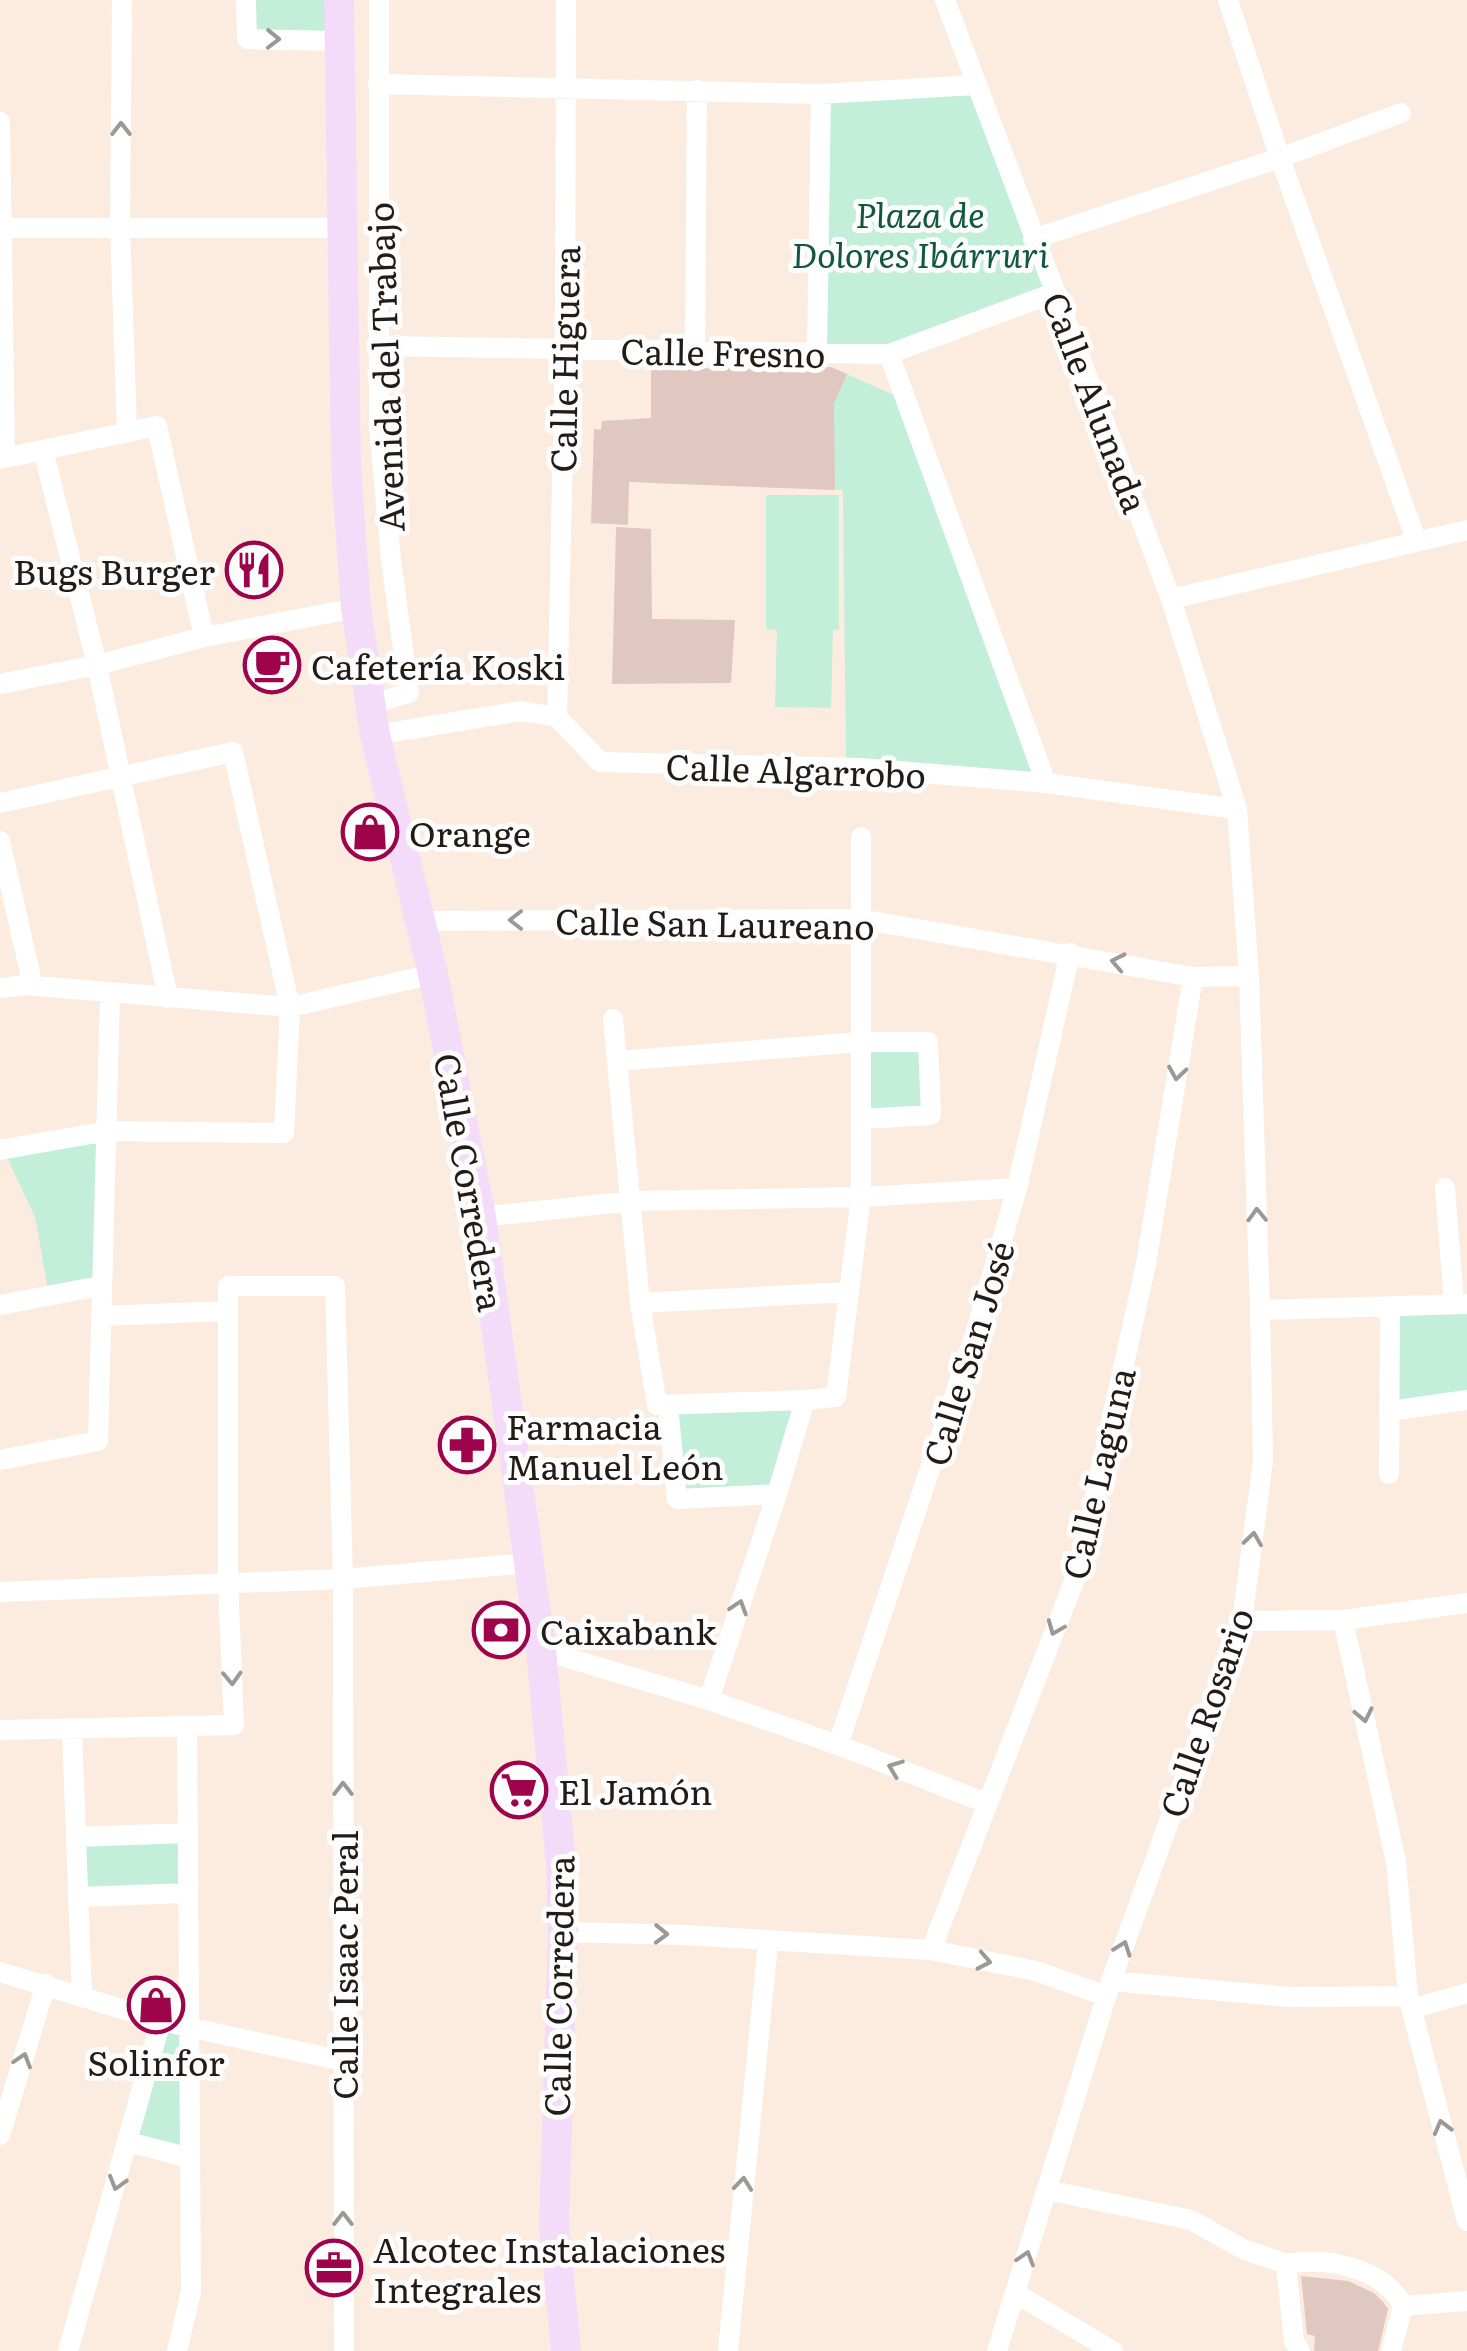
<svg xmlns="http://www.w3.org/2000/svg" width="1467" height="2351" font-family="Literata,serif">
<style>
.green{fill:#c3eed9}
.building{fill:#e0c8c0}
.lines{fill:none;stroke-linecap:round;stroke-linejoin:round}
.street{stroke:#fff;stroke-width:20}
.secondary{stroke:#f4dbfa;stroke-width:30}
.oneway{stroke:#9c9896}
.labels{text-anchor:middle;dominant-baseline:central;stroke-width:10;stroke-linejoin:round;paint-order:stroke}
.park-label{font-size:35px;font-style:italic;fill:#12583f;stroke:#fdfdfd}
.street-label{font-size:35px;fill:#221b16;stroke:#fdfdfd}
.poi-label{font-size:35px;fill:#221b16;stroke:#fdfdfd;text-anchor:start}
</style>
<rect width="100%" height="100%" fill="#fcece0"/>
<path class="green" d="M246 0H339V41L247 39Z
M975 85 1056 292 889 354 817 352 821 94Z
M831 367 905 400 1046 783 846 767 843 490 651 483V369Z
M766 495H839V629L833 630 831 708 775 707 777 630 766 629Z
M861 1042H928L931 1115 862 1119Z
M108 1131 100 1286 49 1295 35 1217 3 1149Z
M1467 1304V1400L1390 1411V1306Z
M805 1400 777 1494 677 1499 668 1405Z
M188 1833V1893L78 1897 76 1837Z
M161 2021 189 2028 190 2158 129 2142Z"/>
<path class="building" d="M831 367 847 374 834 404 835 490 629 482 628 525 591 523 594 429 601 430 602 421 651 418V369Z
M616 527 651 529 652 619 735 620 731 683 612 684Z
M1301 2276 1348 2281 1374 2293 1383 2302 1388 2309 1378 2351H1314L1315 2336 1307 2334Z"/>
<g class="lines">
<path class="street" d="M122 0 120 227 127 431
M246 0 247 39 339 41
M945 0 1171 599 1237 809 1249 976 1260 1310 1263 1461 1242 1621 1111 1981 997 2351
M1228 0 1280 158 1416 540
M378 84 821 94 975 85
M0 122 5 458
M0 228H341
M1033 239 1280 158 1401 113
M379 346 889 354 1056 292
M695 350 697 90
M817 352 821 94
M889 354 1046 783
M43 450 97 665 168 998
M0 459 157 426 204 637
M1171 599 1467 530
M0 684 97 665 204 637 356 608
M371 704 409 693 391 560 379 424V0
M557 717 565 349 566 0
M375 735 521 711 557 717 600 762 861 768 1046 783 1237 809
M0 803 233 752 290 1007 284 1133 108 1131 0 1150
M0 841 33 986
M418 921 860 919 1193 977 1249 976
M0 988 25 985 290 1007 433 974
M613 1019 640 1303 657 1405 805 1400 777 1494 677 1499 668 1405
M617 1061 861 1042H928L931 1115 862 1119
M1445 1188 1454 1304
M481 1217 632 1201 861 1197 1017 1188
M640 1303 849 1292
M0 1305 100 1286
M1260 1310 1467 1304
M101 1316 228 1311
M805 1400 836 1397 861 1197V837
M1390 1411 1467 1400
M0 1460 98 1441 110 993
M1389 1474 1390 1306
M0 1592 343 1579 529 1563
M1343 1620 1396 1862 1408 1996 1467 2221
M1242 1621 1343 1620 1467 1603
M541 1650 709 1700 838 1745 986 1803
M709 1700 777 1494
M0 1730 234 1725 228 1581V1286H335L343 1579 344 2351
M72 1731 82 1996
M838 1745 976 1331 1017 1188 1070 953
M76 1837 188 1833
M78 1897 188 1893
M563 1932 685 1935 931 1950 1036 1971 1106 1996
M931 1950 1079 1568 1146 1264 1193 977
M0 1972 161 2021 343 2061
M1111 1981 1290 1997 1408 1996
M1411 2009 1467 1993
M0 2135 46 1984
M129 2142 190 2158
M1047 2190 1191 2220 1243 2249 1286 2264 1294 2341 1300 2351
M1286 2264C1327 2257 1383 2267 1403 2306
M1015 2293 1113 2351
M1403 2306 1467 2301
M68 2351 161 2021
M177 2351 191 2292 187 1728
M728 2351 768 1943
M1391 2351 1403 2306"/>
<path class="secondary" d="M339 0 346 466 356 608 375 735 433 974 481 1217 541 1650 561 1864 563 1932 554 2226 566 2351"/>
</g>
<defs><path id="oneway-chevron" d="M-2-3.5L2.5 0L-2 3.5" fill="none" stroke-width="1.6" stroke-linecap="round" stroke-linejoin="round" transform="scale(2.5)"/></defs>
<g class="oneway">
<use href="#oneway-chevron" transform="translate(273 39) rotate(1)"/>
<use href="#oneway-chevron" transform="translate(121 129) rotate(-90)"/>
<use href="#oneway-chevron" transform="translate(516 920) rotate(180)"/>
<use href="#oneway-chevron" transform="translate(1118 962) rotate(-169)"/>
<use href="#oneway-chevron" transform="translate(1177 1073) rotate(99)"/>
<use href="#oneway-chevron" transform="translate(1257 1215) rotate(-92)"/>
<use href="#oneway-chevron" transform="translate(1253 1539) rotate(-82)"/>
<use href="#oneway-chevron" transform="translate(739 1607) rotate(-72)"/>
<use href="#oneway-chevron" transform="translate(1055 1628) rotate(112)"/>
<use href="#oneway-chevron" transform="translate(232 1678) rotate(88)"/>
<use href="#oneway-chevron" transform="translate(1364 1715) rotate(78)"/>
<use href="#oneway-chevron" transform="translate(895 1768) rotate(-159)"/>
<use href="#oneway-chevron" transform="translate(343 1789) rotate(-90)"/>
<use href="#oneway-chevron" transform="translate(661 1934) rotate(1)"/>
<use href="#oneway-chevron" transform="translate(1123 1948) rotate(-70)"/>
<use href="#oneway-chevron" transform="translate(984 1961) rotate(11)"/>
<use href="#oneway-chevron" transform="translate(23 2060) rotate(-73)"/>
<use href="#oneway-chevron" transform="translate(1442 2127) rotate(-105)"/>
<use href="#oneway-chevron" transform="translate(117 2183) rotate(106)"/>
<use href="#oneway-chevron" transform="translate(743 2184) rotate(-84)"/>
<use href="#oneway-chevron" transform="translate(343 2219) rotate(-90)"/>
<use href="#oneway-chevron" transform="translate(1026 2258) rotate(-73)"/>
</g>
<defs>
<g id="restaurant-ring" transform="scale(2.875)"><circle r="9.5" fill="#fdfdfd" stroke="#9e044c" stroke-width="1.5"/><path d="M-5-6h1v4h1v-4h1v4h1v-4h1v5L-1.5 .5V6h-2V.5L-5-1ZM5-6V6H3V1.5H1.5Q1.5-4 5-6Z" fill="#9e044c"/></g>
<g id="cafe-ring" transform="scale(2.875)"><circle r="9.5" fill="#fdfdfd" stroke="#9e044c" stroke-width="1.5"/><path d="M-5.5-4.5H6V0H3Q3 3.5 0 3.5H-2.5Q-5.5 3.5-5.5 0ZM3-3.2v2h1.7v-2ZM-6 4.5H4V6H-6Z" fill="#9e044c"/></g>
<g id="shop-ring" transform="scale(2.875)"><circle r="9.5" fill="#fdfdfd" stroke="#9e044c" stroke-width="1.5"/><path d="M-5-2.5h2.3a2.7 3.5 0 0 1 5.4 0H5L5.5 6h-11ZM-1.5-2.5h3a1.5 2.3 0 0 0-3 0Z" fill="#9e044c"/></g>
<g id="pharmacy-ring" transform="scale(2.875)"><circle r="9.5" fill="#fdfdfd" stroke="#9e044c" stroke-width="1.5"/><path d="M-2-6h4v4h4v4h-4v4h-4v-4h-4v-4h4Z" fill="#9e044c"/></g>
<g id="bank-ring" transform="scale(2.875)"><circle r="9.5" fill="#fdfdfd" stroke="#9e044c" stroke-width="1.5"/><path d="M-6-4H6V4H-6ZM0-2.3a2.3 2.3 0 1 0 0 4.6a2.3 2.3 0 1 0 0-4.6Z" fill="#9e044c"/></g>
<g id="supermarket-ring" transform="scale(2.875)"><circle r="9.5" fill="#fdfdfd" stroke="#9e044c" stroke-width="1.5"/><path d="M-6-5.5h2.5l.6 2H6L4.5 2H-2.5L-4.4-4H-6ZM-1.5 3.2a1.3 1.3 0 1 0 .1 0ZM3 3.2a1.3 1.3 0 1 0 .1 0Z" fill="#9e044c"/></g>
<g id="office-ring" transform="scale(2.875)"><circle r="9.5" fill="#fdfdfd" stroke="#9e044c" stroke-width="1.5"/><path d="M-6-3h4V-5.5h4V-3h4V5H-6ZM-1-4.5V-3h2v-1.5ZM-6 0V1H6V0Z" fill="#9e044c"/></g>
</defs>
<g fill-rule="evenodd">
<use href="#restaurant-ring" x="254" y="570"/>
<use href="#cafe-ring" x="272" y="665"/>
<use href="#shop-ring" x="370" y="832"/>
<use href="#pharmacy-ring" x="467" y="1445"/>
<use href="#bank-ring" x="501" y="1630"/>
<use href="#supermarket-ring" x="519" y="1790"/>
<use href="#shop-ring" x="156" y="2005"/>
<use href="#office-ring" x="334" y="2268"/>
</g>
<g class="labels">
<g class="park-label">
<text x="920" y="213">Plaza de<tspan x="920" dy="40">Dolores Ibárruri</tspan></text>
</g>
<g class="street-label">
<text transform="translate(723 351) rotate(1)">Calle Fresno</text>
<text transform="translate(563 359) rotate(-89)">Calle Higuera</text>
<text transform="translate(384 367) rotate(-92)">Avenida del Trabajo</text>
<text transform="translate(1097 402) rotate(69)">Calle Alunada</text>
<text transform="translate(796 769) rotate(2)">Calle Algarrobo</text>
<text transform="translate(715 922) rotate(1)">Calle San Laureano</text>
<text transform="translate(471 1182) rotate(80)">Calle Corredera</text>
<text transform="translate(967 1353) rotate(-73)">Calle San José</text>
<text transform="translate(1097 1473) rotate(-77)">Calle Laguna</text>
<text transform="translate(1205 1712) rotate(-71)">Calle Rosario</text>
<text transform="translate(343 1965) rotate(-90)">Calle Isaac Peral</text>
<text transform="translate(557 1986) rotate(-89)">Calle Corredera</text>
</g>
<g class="poi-label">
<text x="215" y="570" text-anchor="end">Bugs Burger</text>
<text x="311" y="665">Cafetería Koski</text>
<text x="409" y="832">Orange</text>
<text x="506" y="1425">Farmacia<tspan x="506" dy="40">Manuel León</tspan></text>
<text x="540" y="1630">Caixabank</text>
<text x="558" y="1790">El Jamón</text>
<text x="156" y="2061" text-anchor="middle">Solinfor</text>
<text x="373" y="2248">Alcotec Instalaciones<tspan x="373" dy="40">Integrales</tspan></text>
</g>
</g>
</svg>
